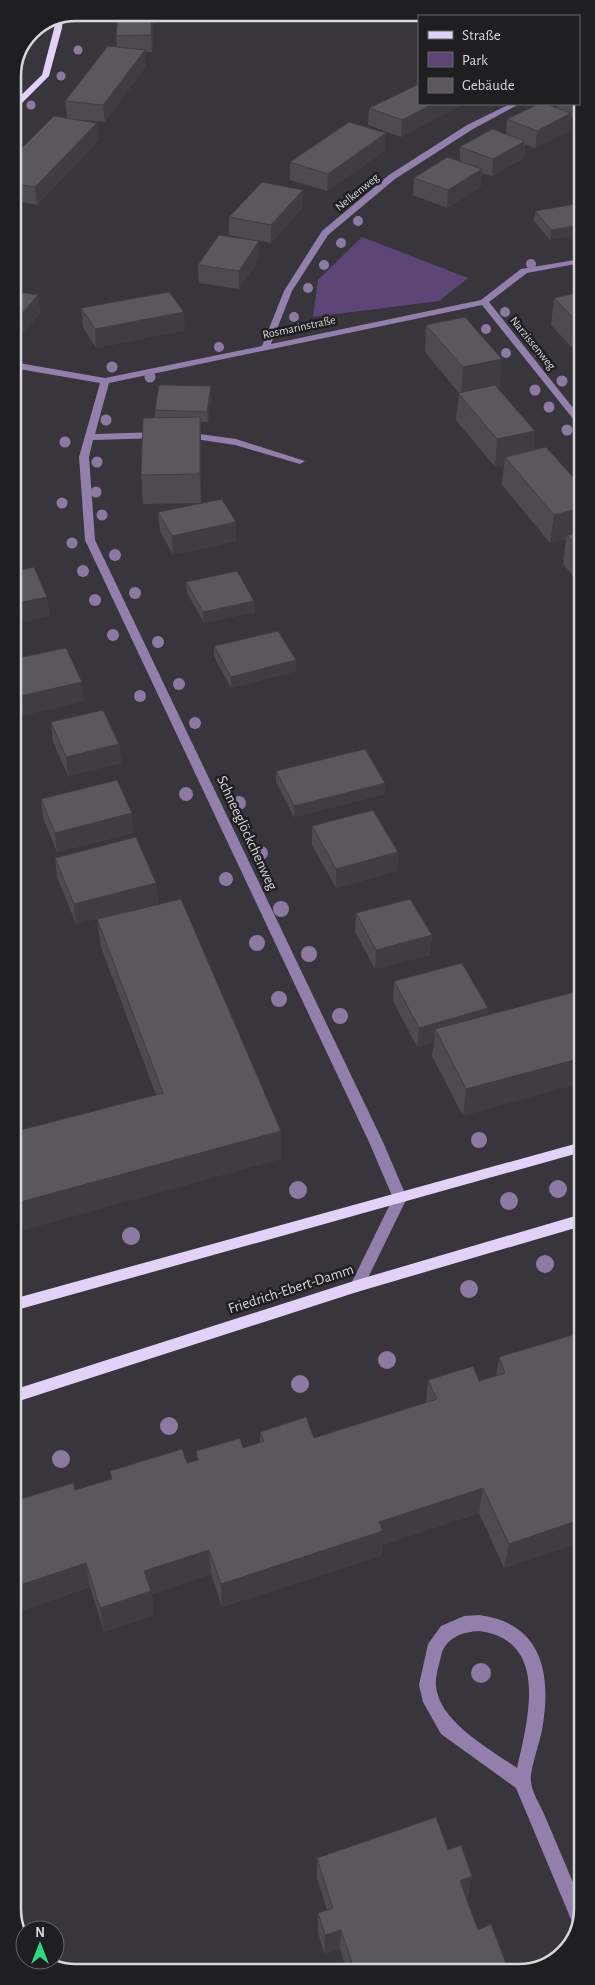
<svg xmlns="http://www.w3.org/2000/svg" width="595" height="1985" font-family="'Alegreya Sans',sans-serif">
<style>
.green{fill:#5d4578}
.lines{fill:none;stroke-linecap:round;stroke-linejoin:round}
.minor{fill:#937fab;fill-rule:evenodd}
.major{fill:#e2d2f7;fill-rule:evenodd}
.tree{fill:#8d7aa3}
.wall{fill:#4d4b51}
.shaded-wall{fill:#3f3d42}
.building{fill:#5a575e;stroke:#3f3d42}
.labels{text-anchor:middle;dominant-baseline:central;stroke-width:5;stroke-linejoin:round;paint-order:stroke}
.far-street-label{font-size:12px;fill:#d8d7db;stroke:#1f1e21}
.street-label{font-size:15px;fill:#d8d7db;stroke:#1f1e21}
.rim{fill:none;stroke:#d8d7db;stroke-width:2.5}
</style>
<rect width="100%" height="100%" fill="#39353d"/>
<path class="green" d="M362 237 468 278 439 301 313 317 318 280Z"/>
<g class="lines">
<path class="minor" d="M579 66H581V72H579Z
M510 104H519L473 129 395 179 328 235 292 291 271 344 481 300 521 269 581 259V263L527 273 489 302 581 418V426L578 425 482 305 109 383 95 434 160 432 165 435 160 438 93 440 89 457 95 540 383 1142 407 1198 362 1290 357 1292 352 1290 350 1286 393 1198 369 1142 85 540 79 457 100 383 13 368V362L105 378 262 346 284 291 322 231 389 175 467 125Z
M185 432 236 439 305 461 300 464 235 445 182 437V433Z
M479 1615C543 1623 552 1675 542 1730 540 1742 529 1772 531 1782 532 1792 540 1805 544 1814 557 1844 570 1875 582 1905L577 1926 573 1924 516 1788 441 1734 423 1702 419 1685 428 1644 441 1626 464 1616ZM479 1631C550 1640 528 1719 517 1768 490 1749 439 1722 436 1686 435 1677 439 1665 441 1656 445 1638 462 1632 479 1631Z"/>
<path class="major" d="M63 18 62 28 49 76 16 109H13V103L42 75 56 21Z
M582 1142V1152L13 1311V1299Z
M582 1214V1226L357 1292 13 1403V1390L357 1280Z"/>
</g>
<g class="tree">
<circle cx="78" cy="50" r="4.5"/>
<circle cx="61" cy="76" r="4.5"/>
<circle cx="31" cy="105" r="4.5"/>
<circle cx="358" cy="221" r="5"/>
<circle cx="341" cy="243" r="5"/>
<circle cx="531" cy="264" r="5"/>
<circle cx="324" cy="265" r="5"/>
<circle cx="308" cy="288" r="5"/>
<circle cx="505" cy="312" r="5"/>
<circle cx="294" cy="317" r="5"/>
<circle cx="486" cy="329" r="5"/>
<circle cx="526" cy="336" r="5"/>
<circle cx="219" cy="347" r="5"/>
<circle cx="506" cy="353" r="5"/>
<circle cx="539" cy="353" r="5"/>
<circle cx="112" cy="367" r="5.5"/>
<circle cx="150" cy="377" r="5.5"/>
<circle cx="562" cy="381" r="5.5"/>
<circle cx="535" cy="390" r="5.5"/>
<circle cx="549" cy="407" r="5.5"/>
<circle cx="106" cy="420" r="5.5"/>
<circle cx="567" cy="430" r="5.5"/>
<circle cx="65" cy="442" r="5.5"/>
<circle cx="97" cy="462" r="5.5"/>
<circle cx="96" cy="492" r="5.5"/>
<circle cx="62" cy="503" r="5.5"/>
<circle cx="102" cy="515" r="5.5"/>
<circle cx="72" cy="543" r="5.5"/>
<circle cx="115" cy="555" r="6"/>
<circle cx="83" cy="571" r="6"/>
<circle cx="135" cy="593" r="6"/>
<circle cx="95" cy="600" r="6"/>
<circle cx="113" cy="635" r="6"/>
<circle cx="158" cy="642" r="6"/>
<circle cx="179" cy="684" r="6"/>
<circle cx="140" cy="696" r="6"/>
<circle cx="195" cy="723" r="6"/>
<circle cx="186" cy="794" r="7"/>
<circle cx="239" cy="803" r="7"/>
<circle cx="261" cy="853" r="7"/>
<circle cx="226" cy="879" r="7"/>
<circle cx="281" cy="909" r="8"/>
<circle cx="257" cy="943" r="8"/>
<circle cx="309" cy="954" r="8"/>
<circle cx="279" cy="999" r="8"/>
<circle cx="340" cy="1016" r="8"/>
<circle cx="479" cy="1140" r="8"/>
<circle cx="558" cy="1189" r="9"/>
<circle cx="298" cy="1190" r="9"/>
<circle cx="509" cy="1201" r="9"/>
<circle cx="131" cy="1236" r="9"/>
<circle cx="545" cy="1264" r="9"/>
<circle cx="469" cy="1289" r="9"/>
<circle cx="387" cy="1360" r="9"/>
<circle cx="300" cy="1384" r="9"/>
<circle cx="169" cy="1426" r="9"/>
<circle cx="61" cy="1459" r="9"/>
<circle cx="481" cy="1673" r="10"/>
</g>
<path class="wall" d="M155 13 152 52H145L146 66 105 122 72 119 97 123 99 140 37 205 23 202 13 157 67 118 65 101 117 46 116 36Z
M209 13H262L216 21Z
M581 83V121L571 117 569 131 535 148 525 144 524 158 492 176 482 173 481 186 447 208 413 195 414 178 460 161V147L506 134 507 119 556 108 557 104H579V84Z
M419 84 401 137 368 125 369 108Z
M386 133V150L327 191 290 180V162Z
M303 190V207L271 243 229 235V217Z
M581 203 550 240 534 221 535 211Z
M259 259 239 289 199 283 198 265Z
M13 291 38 295 40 314 19 337 13 336Z
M581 292V357L551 325 554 298Z
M81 308 185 330 96 348 83 327Z
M426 325 500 386 497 387 535 431 533 450 582 487V586L563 564 566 539 550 543 502 485 504 465 495 467 456 420 459 393 425 352Z
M211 397 208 422H201V503L143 504 141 475 155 418V410Z
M158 512 236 522V541L173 555 160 531Z
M186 582 254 601 255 612 204 623 187 593Z
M214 646 296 660V671L231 688 214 657Z
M13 659 84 701 24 715 13 690Z
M51 722 119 744 121 763 68 776 53 742Z
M276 771 385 783 384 794 294 817 276 782Z
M41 799 133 833 57 852 43 818Z
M312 826 398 852 397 871 336 888 312 845Z
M55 858 156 883 158 903 76 924 57 877Z
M356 913 432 935 430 955 375 969 355 932Z
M97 919 281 1131V1159L156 1095 101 947Z
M394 981 488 1008 463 1116 432 1056 434 1042 417 1047 393 1001Z
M582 1332V1542L504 1568 479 1513 382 1545 381 1556 222 1607 211 1574 152 1594 154 1615 104 1632 90 1587 14 1613V1501L75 1490 111 1479 110 1471 187 1463 197 1460 196 1451 243 1448 260 1442V1432L314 1438 426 1403 428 1380 479 1381 496 1376 499 1357Z
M448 1850 472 1876 468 1896 466 1897 478 1930 509 1971 347 1972 340 1948 324 1954 318 1932V1913L327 1910 317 1878V1858Z"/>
<path class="shaded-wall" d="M152 13H155L152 52 151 35Z
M216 13H262L216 21Z
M145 50 146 66 105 122 103 105Z
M433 104H465L401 137 402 120Z
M571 113 569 131 535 148 537 131Z
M97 123 99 140 37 205 35 187Z
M386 133V150L327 191 328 174Z
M525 141 524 158 492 176 493 159Z
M482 169 481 186 447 208 448 190Z
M21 185 23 202 13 213V193Z
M303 190V207L271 243V225Z
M581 225V235L550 240 551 230Z
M259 241V259L239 289V271Z
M38 295 40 314 19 337 17 319Z
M184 312 185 330 96 348 95 329Z
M502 359 500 386 461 395 463 367Z
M211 386V397L208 422 207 412Z
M200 417 201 445V503L200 474Z
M535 431 532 459 505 457 504 465 495 467 497 439Z
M582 508V535H567L566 539 550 543 554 515Z
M236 522V541L173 555 172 536Z
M13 565H16L17 575 13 576Z
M47 597 50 616 13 624V604Z
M254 601 255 612 204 623 203 612Z
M296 660V671L231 688V677Z
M82 682 84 701 24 715 21 696Z
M119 744 121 763 68 776 66 757Z
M385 783 384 794 294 817V806Z
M132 813 133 833 57 852 55 833Z
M398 852 397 871 336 888V869Z
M156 883 158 903 76 924 74 904Z
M432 935 430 955 375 969 376 950Z
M488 1008 486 1027 435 1029 434 1042 417 1047 419 1028Z
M582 1058V1083L463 1116 466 1089Z
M281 1131V1159L13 1233V1204Z
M483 1488 479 1513 382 1545 381 1556 222 1607 221 1584 379 1522Z
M582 1519V1542L504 1568 509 1544Z
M209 1550 211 1574 152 1594 154 1615 104 1632 100 1608 144 1571Z
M86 1563 90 1587 14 1613V1587Z
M472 1876 468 1896 456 1901 460 1881Z
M341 1930 340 1948 324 1954 325 1935Z"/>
<path class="building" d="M118 13H152L151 35 116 36Z
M108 46 145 50 103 105 65 101Z
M581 83V103L579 102V84Z
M419 84V104H433L402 120 369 108Z
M538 104H546L571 113 537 131 507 119Z
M54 116 97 123 35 187 21 185 13 193V157Z
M349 122 386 133 328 174 290 162Z
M492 129 525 141 493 159 460 147Z
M447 157 482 169 448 190 414 178Z
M262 182 303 190 271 225 229 217Z
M581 203V225L551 230 535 211Z
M219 235 259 241 239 271 198 265Z
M13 291 38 295 17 319 13 318Z
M169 292 184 312 95 329 81 308Z
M581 292V326L554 298Z
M465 317 502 359 463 367 426 325Z
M159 385 211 386 207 412 155 410Z
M495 385 535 431 497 439 458 393Z
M200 417V474L141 475 143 418Z
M546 447 582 487V508L554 515 505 457Z
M222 499 236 522 172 536 158 512Z
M582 532V553L567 535Z
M13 558 16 565H13Z
M34 567 47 597 13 604V572Z
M237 571 254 601 203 612 186 582Z
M278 631 296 660 231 677 214 646Z
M66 648 82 682 21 696 13 677V659Z
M103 710 119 744 66 757 51 722Z
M365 749 385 783 294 806 276 771Z
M117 780 132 813 55 833 41 799Z
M373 810 398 852 336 869 312 826Z
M136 837 156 883 74 904 55 858Z
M181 899 281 1131 13 1204V1132L163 1093 97 919Z
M410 899 432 935 376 950 356 913Z
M462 963 488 1008 419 1028 394 981Z
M582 990V1058L466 1089 435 1029Z
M582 1332V1519L509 1544 483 1488 379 1522 383 1531 221 1584 209 1550 144 1571 151 1591 100 1608 86 1563 14 1587V1501L73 1483 75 1490 112 1479 110 1471 182 1449 187 1463 198 1460 196 1451 240 1438 243 1448 264 1441 260 1432 306 1417 314 1438 437 1399 428 1380 473 1366 479 1381 505 1373 499 1357Z
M436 1817 448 1850 461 1845 472 1876 460 1881 478 1930 491 1924 509 1971 355 1972 341 1930 325 1935 318 1913 333 1908 317 1858Z"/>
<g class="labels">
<g class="far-street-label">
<text transform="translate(357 192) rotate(-39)">Nelkenweg</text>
<text transform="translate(299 327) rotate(-12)">Rosmarinstraße</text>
<text transform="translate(533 343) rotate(51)">Narzissenweg</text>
</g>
<g class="street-label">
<text transform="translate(247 833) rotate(65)">Schneeglöckchenweg</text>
<text transform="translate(291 1289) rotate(-18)">Friedrich-Ebert-Damm</text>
</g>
</g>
<path d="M0 0H595V1985H0ZM76 21H519A55 55 0 0 1 574 76V1909A55 55 0 0 1 519 1964H76A55 55 0 0 1 21 1909V76A55 55 0 0 1 76 21Z" fill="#1f1e21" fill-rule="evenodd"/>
<path class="rim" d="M76 21H519A55 55 0 0 1 574 76V1909A55 55 0 0 1 519 1964H76A55 55 0 0 1 21 1909V76A55 55 0 0 1 76 21Z"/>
<rect x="418" y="15" width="162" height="90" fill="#1f1e21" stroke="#69686b"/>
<rect x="428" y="31" width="25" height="8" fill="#e2d2f7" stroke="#69686b"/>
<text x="462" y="40" font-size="15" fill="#d8d7db">Straße</text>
<rect x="428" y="52" width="25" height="15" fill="#5d4578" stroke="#69686b"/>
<text x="462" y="65" font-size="15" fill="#d8d7db">Park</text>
<rect x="428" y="78" width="25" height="15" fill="#5a575e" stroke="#69686b"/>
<text x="462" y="90" font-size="15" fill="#d8d7db">Gebäude</text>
<g transform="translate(40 1945)"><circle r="24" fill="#1f1e21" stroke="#69686b"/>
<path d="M0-4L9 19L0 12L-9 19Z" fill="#2fd883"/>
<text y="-8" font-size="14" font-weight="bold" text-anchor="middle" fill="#d8d7db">N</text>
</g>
</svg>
